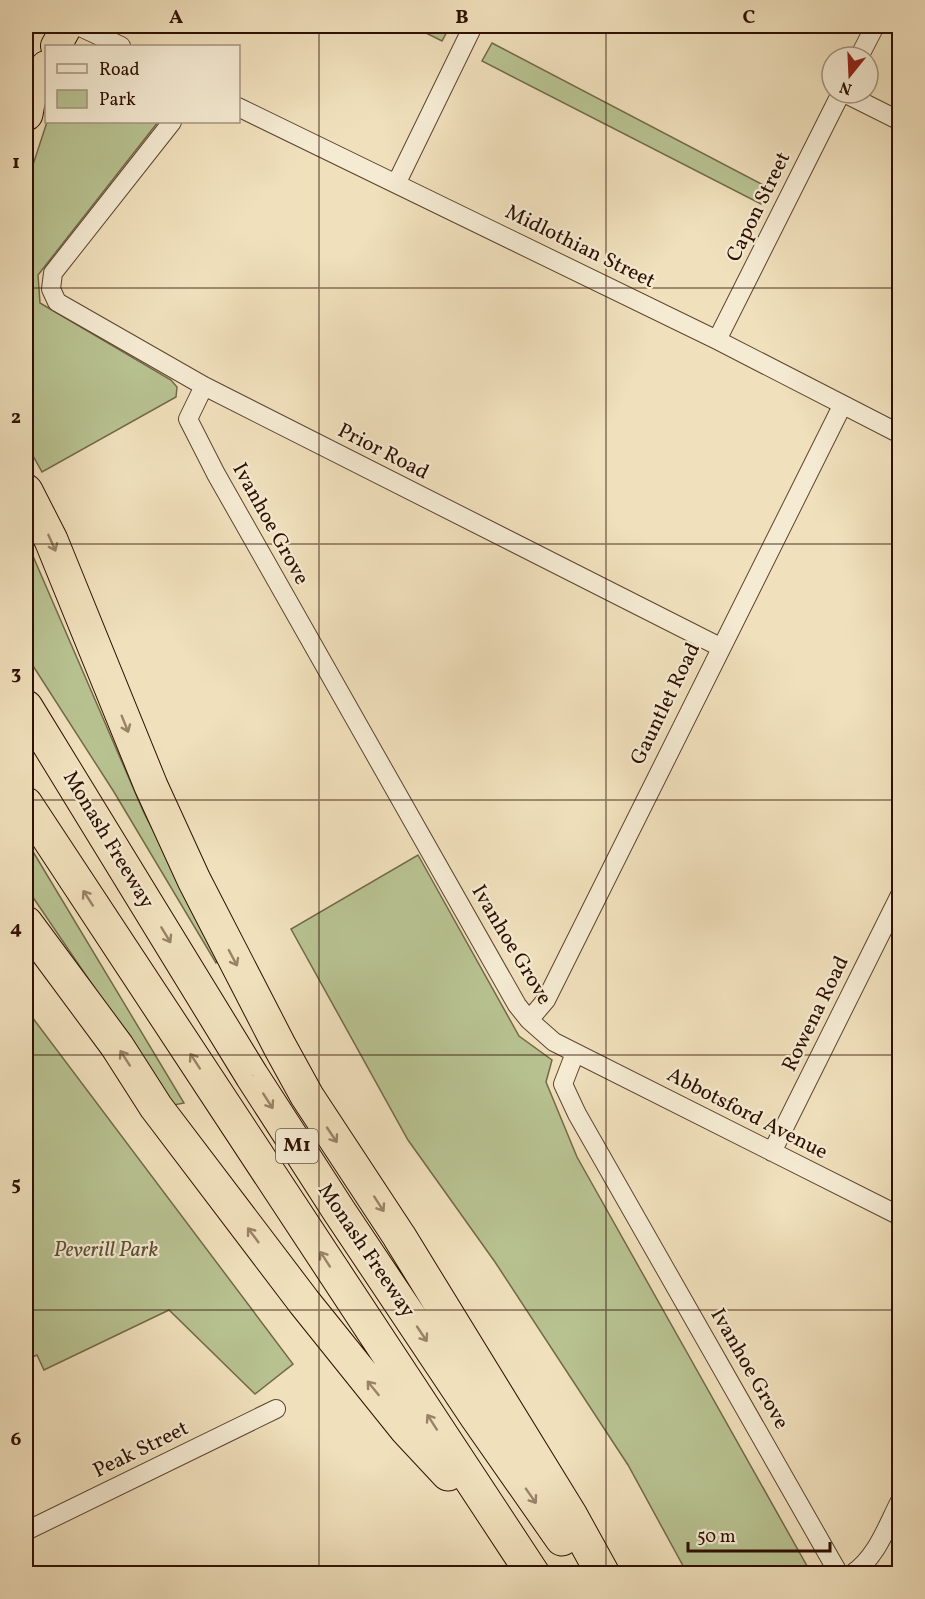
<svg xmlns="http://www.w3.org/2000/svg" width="925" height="1599" font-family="Vollkorn,serif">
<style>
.green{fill:#b8c291;stroke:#736948;stroke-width:1.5}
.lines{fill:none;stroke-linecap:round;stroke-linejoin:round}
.minor-casing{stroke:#5e442f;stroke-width:20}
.trunk-casing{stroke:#2e1000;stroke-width:32}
.motorway-casing{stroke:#2e1000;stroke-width:35}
.minor{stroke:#f5ebd3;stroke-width:18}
.trunk{stroke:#f0e0bc;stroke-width:30}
.motorway{stroke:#f0e0bc;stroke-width:33}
.oneway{stroke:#998267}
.grid{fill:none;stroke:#2e1000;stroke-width:1.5;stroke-opacity:0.55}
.labels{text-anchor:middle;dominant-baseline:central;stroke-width:4.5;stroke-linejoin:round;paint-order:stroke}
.shield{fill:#f5ebd3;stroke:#6a523f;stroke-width:1.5}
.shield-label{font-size:20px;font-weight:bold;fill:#2e1000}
.street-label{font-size:21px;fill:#2e1000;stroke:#f5ebd3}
.park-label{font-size:21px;font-style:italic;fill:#5e4e33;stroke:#f5ebd3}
.neatline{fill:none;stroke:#2e1000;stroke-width:2}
.grid-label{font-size:20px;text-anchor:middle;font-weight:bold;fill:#2e1000}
</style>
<rect width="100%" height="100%" fill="#f0e0bc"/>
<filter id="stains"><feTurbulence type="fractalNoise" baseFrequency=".00333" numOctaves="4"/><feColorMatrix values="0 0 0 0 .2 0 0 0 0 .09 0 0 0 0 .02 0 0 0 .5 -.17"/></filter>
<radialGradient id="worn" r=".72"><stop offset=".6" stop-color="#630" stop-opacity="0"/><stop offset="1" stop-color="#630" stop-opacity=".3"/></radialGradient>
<path class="green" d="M412 26H450L442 41Z
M492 43 769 188 761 204 482 61Z
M47 122H158L38 275 40 303 171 380 177 387 176 397 42 472 26 443V186Z
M26 540 144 813 220 958 216 963 114 792 26 655Z
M26 840 184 1103 174 1105 26 887Z
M418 855 519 1036 552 1060 546 1082 577 1157 811 1573H687L628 1465 495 1262 408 1140 291 929Z
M26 1009 293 1364 255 1394 169 1310 44 1370 37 1355 26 1360Z"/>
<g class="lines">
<g class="minor-casing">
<path id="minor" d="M78 26 121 46
M859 57 875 26
M844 93 900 121
M238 107 717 340 900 434
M172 122 53 273 51 289 57 302 204 386 720 647
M397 182 473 26
M717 340 841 93
M204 386 188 419 216 474 517 1005 529 1020 554 1042 900 1216
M529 1020 546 1000 842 406
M575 1053 563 1084 577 1114 839 1574
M772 1152 900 895
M26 1531 276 1409
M852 1574C877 1557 887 1526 900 1501"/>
</g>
<g class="trunk-casing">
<path id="trunk" d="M56 46 67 26
M26 108 46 66"/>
</g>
<g class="motorway-casing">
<path id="motorway" d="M26 114 28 103
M26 491 51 540 151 786 194 880 280 1047 307 1096 399 1236 571 1516 603 1574
M26 707 252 1076 339 1211 476 1416 562 1539
M26 804 533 1574
M26 923 117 1046 156 1107 304 1302 406 1429 448 1474"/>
</g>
<use href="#minor" class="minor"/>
<use href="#trunk" class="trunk"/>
<use href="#motorway" class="motorway"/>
</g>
<defs><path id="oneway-shaft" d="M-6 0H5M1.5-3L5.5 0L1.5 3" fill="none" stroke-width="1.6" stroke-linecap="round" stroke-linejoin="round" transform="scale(1.5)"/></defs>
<g class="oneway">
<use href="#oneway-shaft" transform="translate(52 543) rotate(66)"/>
<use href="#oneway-shaft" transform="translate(125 724) rotate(68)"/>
<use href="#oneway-shaft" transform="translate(88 898) rotate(-123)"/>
<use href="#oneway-shaft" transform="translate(166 935) rotate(59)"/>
<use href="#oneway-shaft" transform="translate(233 958) rotate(62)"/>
<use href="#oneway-shaft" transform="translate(125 1058) rotate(-123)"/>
<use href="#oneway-shaft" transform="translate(195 1061) rotate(-123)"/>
<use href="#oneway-shaft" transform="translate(268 1101) rotate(57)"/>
<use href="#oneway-shaft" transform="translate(332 1135) rotate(56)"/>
<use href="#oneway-shaft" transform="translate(379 1204) rotate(57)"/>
<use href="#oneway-shaft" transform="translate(253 1235) rotate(-127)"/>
<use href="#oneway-shaft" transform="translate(325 1259) rotate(-123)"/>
<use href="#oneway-shaft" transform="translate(422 1334) rotate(56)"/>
<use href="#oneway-shaft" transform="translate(373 1388) rotate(-129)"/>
<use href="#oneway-shaft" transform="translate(432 1422) rotate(-123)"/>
<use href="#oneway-shaft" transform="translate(531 1496) rotate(55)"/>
</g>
<path class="grid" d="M319 26V1574M606 26V1574M26 288H900M26 544H900M26 800H900M26 1055H900M26 1310H900"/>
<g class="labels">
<rect class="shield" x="276" y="1129" width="42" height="34" rx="4.5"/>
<g class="shield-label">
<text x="297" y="1146">M1</text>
</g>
<g class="street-label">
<text transform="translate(759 207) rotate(-64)">Capon Street</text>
<text transform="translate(580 247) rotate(26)">Midlothian Street</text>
<text transform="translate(383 452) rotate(27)">Prior Road</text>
<text transform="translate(270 524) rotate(61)">Ivanhoe Grove</text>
<text transform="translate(666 704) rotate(-64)">Gauntlet Road</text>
<text transform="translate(108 840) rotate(59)">Monash Freeway</text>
<text transform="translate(511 945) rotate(59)">Ivanhoe Grove</text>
<text transform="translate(816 1014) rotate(-64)">Rowena Road</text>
<text transform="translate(747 1114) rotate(27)">Abbotsford Avenue</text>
<text transform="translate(366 1251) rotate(56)">Monash Freeway</text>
<text transform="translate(749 1369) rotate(60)">Ivanhoe Grove</text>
<text transform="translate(141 1450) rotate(-26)">Peak Street</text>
</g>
<g class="park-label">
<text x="106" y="1250">Peverill Park</text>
</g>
</g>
<rect width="925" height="1599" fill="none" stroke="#f0e0bc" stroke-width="66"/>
<rect x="45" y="45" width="195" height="78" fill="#f5ebd3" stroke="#a5937f" stroke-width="1.5"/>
<rect x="57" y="64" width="30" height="9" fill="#f5ebd3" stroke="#a5937f" stroke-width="1.5"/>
<text x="99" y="75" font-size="18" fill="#2e1000">Road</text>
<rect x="57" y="90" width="30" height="18" fill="#b8c291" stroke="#a5937f" stroke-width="1.5"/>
<text x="99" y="105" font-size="18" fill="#2e1000">Park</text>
<g transform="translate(850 75) rotate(198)"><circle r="28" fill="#f5ebd3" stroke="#a5937f" stroke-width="1.5"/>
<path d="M0-4.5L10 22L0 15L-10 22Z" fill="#8f2418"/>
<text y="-9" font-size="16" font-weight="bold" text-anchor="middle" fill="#2e1000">N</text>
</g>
<path d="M688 1542v9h142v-9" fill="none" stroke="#2e1000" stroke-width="3"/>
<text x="697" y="1542" font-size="18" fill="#2e1000" stroke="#f5ebd3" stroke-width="4.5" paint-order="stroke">50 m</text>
<rect x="33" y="33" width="859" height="1533" class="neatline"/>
<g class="grid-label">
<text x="176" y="23">A</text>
<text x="462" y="23">B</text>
<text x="749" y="23">C</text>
<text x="16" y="168">1</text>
<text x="16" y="423">2</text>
<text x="16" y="679">3</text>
<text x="16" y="934">4</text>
<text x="16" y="1190">5</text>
<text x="16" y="1445">6</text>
</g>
<rect width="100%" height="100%" filter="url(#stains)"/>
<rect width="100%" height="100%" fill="url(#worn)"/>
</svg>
